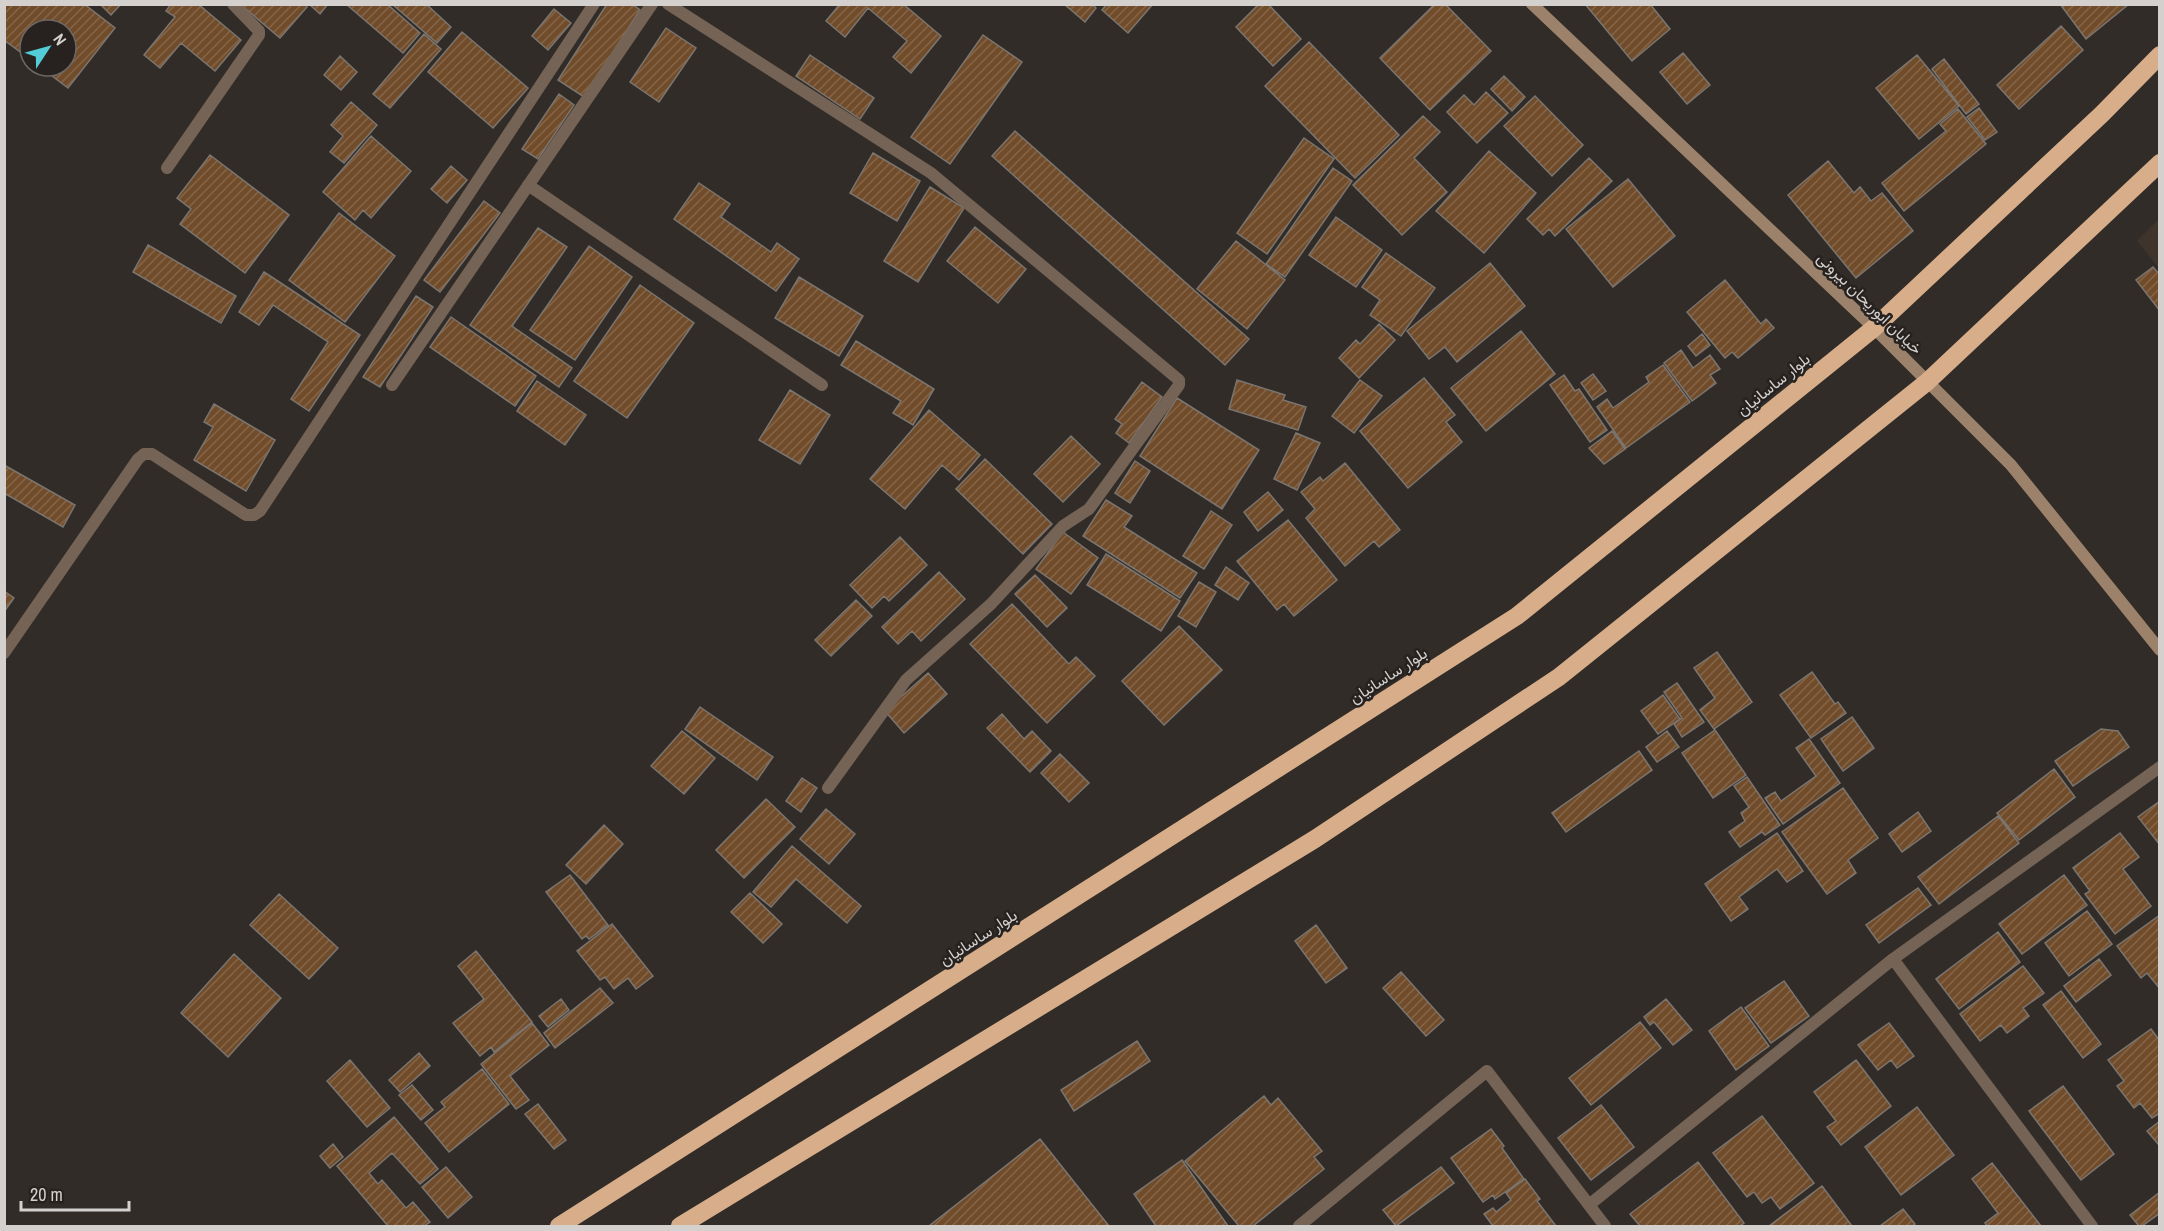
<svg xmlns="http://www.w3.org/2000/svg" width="2164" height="1231" font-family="'Archivo Narrow',Vazirmatn,sans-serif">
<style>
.built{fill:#3e342c}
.building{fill:url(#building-hatch);stroke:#7b7570;stroke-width:1.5}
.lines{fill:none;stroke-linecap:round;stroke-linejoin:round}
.street{stroke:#756455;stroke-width:12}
.secondary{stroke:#9d826b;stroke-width:12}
.highway{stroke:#d8ae8a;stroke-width:18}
.labels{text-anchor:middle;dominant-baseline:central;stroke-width:5;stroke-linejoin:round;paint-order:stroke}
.street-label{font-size:16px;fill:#d3d0ce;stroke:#27221f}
</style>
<defs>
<pattern id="building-hatch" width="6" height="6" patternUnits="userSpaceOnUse" patternTransform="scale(1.5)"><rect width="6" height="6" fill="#714c2a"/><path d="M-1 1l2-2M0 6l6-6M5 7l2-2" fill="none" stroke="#846548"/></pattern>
</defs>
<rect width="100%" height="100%" fill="#312c28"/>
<path class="built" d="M2159 219V268L2137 241Z"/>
<path class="building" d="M4 4H84L115 28 68 88 39 66H66V30H30V59L4 40Z
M100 4H121L111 15Z
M171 4H198L241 40 215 71 181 43 160 68 144 55 175 17 166 11Z
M240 4H305L307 7 280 38Z
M309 4H328L320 14Z
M346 4H387L420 33 403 53Z
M392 4H426L451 27 437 43Z
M607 4H632L640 10 584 97 558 80Z
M840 4H903L941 36 911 73 893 57 907 41 868 8 845 37 826 21Z
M1064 4H1092L1096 8 1085 22Z
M1107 4H1153L1128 33 1102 10Z
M1259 4H1268L1301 39 1273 66 1236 27Z
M1435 4H1445L1491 51 1430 110 1380 58Z
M1585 4H1650L1670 29 1632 61Z
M2060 4H2129L2086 39Z
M554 9 571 23 548 50 532 36Z
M2061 26 2083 50 2019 109 1997 85Z
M666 28 696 48 659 102 630 82Z
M462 32 528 88 493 128 428 72Z
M424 34 441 49 390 108 373 94Z
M983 35 1022 62 950 164 911 137Z
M1309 42 1399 135 1355 178 1265 86Z
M1683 53 1710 85 1687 104 1660 72Z
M810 55 874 98 860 119 796 76Z
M1917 55 1959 106 1919 139 1876 88Z
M340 56 357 72 341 90 324 75Z
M1944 59 1979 104 1966 114 1932 69Z
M1504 76 1525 97 1512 111 1491 89Z
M1486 92 1508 113 1477 143 1447 112 1464 95 1474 105Z
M559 94 574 105 538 159 522 149Z
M1535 96 1583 145 1552 176 1504 126Z
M351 102 377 125 344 163 330 152 343 136 331 125Z
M1979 108 1997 132 1985 140 1967 117Z
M1958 109 1986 144 1904 211 1882 183 1946 131 1940 124Z
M1423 116 1440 132 1414 158 1447 192 1402 235 1353 185Z
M1015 131 1249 339 1225 365 992 156Z
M371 136 411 171 371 218 363 210 355 220 323 192Z
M1304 138 1334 159 1267 254 1237 233Z
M1489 151 1536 193 1484 253 1436 211Z
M873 153 920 181 897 221 850 193Z
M210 155 289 215 245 273 180 224 191 209 177 198Z
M1589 158 1612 181 1555 236 1549 229 1543 235 1527 219Z
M1828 161 1854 193 1860 187 1871 201 1882 193 1913 231 1856 278 1788 195Z
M451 166 467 180 447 203 431 189Z
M1333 168 1352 181 1285 277 1266 264Z
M1628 179 1675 236 1613 287 1566 229Z
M699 183 730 204 721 217 771 252 777 243 799 259 776 291 674 219Z
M930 187 964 208 918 282 884 261Z
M484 201 500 213 440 292 424 280Z
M339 213 395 256 345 322 289 280Z
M1336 217 1382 250 1356 287 1309 255Z
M975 227 1026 269 998 303 947 261Z
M538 228 567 247 512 326 572 368 559 387 470 325Z
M1236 241 1285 280 1247 329 1197 289Z
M148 245 236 296 221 323 133 272Z
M589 246 632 277 575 360 530 330Z
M1386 253 1435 288 1401 336 1370 315 1380 300 1362 287Z
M1490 263 1525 306 1457 362 1445 347 1429 359 1407 331Z
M2153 267 2160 275V311L2136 280Z
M264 272 360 335 309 411 291 399 328 342 273 305 259 325 239 312Z
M799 277 863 316 839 356 775 318Z
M1725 280 1761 324 1766 319 1774 328 1738 358 1732 352 1725 358 1687 312Z
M640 285 694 323 627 418 574 381Z
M416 296 433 307 380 387 363 377Z
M451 317 536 376 515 406 430 347Z
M1379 324 1395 340 1359 378 1339 358 1356 340 1360 344Z
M1521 331 1555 374 1486 431 1451 388Z
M1702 334 1710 345 1696 356 1688 346Z
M856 341 934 389 913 425 893 413 901 401 841 365Z
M1681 350 1693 368 1710 355 1720 369 1710 375 1716 383 1692 401 1664 363Z
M1663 365 1690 402 1626 448 1597 407 1607 399 1613 408 1649 382 1646 377Z
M1593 374 1606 391 1593 400 1581 383Z
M1564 375 1575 391 1579 389 1607 430 1590 442 1550 385Z
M1424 378 1455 415 1446 422 1462 442 1408 488 1360 431Z
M1237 380 1285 395 1283 400 1306 407 1298 430 1229 409Z
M1360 380 1382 396 1354 433 1332 416Z
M537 381 586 415 565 445 517 411Z
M1142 382 1162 397 1129 443 1116 433 1122 424 1115 419Z
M790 390 830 415 800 464 759 440Z
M1177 398 1259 450 1222 509 1140 456Z
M214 404 275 440 246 491 194 460 213 427 204 422Z
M929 410 980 455 959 480 942 465 905 509 870 479Z
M1612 431 1625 449 1604 464 1589 448Z
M1296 433 1320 443 1297 490 1274 479Z
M1071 436 1100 464 1063 502 1034 474Z
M985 459 1052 524 1023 554 956 489Z
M1135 461 1150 471 1130 503 1115 493Z
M1345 463 1400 530 1379 547 1374 541 1345 566 1306 518 1315 509 1301 492 1320 477 1323 481Z
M4 465 75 505 63 527 4 493Z
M1268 492 1283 510 1258 531 1244 512Z
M1106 500 1132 516 1124 527 1197 573 1180 598 1083 536Z
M1211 511 1232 525 1204 569 1183 556Z
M1288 520 1337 580 1294 616 1284 604 1277 610 1237 561Z
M1063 532 1098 558 1071 594 1036 569Z
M900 537 927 565 889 601 884 596 872 608 850 585Z
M1106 554 1180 601 1161 631 1087 585Z
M1226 567 1249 583 1238 600 1215 585Z
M939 572 965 599 921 641 912 631 898 644 882 627Z
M1035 575 1067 608 1047 627 1015 594Z
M1199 582 1216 592 1196 627 1178 616Z
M4 591 14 598 4 612Z
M856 600 872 616 831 656 815 640Z
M1012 604 1069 664 1076 657 1095 676 1047 723 970 644Z
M1179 626 1222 670 1164 725 1122 681Z
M1717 652 1752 702 1714 729 1700 710 1715 698 1694 668Z
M1812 672 1835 704 1838 702 1846 713 1811 738 1780 695Z
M928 673 947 694 904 733 885 711Z
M1677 683 1704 722 1682 737 1674 724 1682 718 1664 692Z
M1663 695 1680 719 1658 734 1641 711Z
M700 707 773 757 757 780 685 729Z
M1002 714 1024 739 1032 731 1051 751 1030 772 987 728Z
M1852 717 1874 748 1843 771 1821 739Z
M2101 729 2118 731 2129 747 2073 786 2055 761Z
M1715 730 1746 775 1713 798 1682 753Z
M682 731 715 758 684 794 651 766Z
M1667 731 1679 747 1657 762 1646 747Z
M1809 739 1840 783 1783 824 1765 798 1775 792 1781 801 1816 776 1796 748Z
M1639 751 1652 770 1566 832 1552 813Z
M1060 754 1089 783 1069 802 1041 773Z
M2054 769 2075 797 2019 840 1997 813Z
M1747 777 1780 825 1765 835 1762 832 1740 847 1729 832 1745 821 1741 813 1749 807 1734 786Z
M802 778 817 788 801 812 786 801Z
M1843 788 1878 838 1848 860 1856 873 1827 894 1782 832Z
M766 799 795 827 744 878 716 850Z
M2160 801V845L2138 817Z
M826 809 855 834 829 864 800 839Z
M1918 812 1931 831 1902 852 1889 834Z
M1998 816 2019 843 1939 904 1918 877Z
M604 825 623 844 586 884 566 865Z
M1777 833 1803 871 1787 882 1777 869 1739 897 1748 909 1731 921 1705 884Z
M2120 833 2139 857 2123 869 2151 906 2115 934 2085 894 2090 891 2073 868Z
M792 846 861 906 847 923 796 879 771 907 753 892Z
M570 875 608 925 589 939 586 936 582 939 546 892Z
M2064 875 2087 905 2022 954 1999 924Z
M1918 888 1931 905 1879 943 1866 925Z
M750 893 782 924 763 943 731 912Z
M279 894 338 948 309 979 250 925Z
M2087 911 2112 944 2069 976 2045 943Z
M2160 915V989L2147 973 2141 978 2117 946Z
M612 924 653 976 636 989 628 978 614 989 605 977 600 980 577 951Z
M1316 925 1347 968 1326 983 1295 941Z
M1998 932 2020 962 1959 1009 1936 979Z
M476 951 532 1022 494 1052 491 1047 480 1056 453 1023 484 999 458 966Z
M234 954 281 998 228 1057 181 1013Z
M2099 959 2111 975 2076 1002 2064 986Z
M2023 966 2044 993 2023 1008 2029 1016 2007 1033 2001 1025 1980 1041 1960 1014Z
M1401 972 1444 1020 1426 1036 1383 988Z
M1784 981 1809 1016 1771 1043 1745 1008Z
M600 988 613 1003 555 1048 544 1033Z
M2061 991 2101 1044 2083 1058 2043 1005Z
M561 999 569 1010 548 1027 539 1016Z
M1666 999 1692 1030 1673 1045 1654 1022 1650 1025 1644 1017Z
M1741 1007 1769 1046 1736 1070 1709 1031Z
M1640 1022 1661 1048 1591 1105 1569 1078Z
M532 1023 549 1045 510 1076 529 1100 516 1109 481 1064Z
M1889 1023 1914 1056 1897 1068 1891 1060 1878 1070 1858 1045Z
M2151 1029 2160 1041V1113L2152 1118 2140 1103 2134 1108 2117 1086 2124 1081 2108 1060Z
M1137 1041 1150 1061 1074 1111 1061 1090Z
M419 1053 430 1066 400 1092 389 1080Z
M350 1060 390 1108 367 1127 327 1081Z
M1856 1060 1891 1106 1841 1145 1827 1127 1836 1121 1814 1092Z
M482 1069 509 1104 449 1152 425 1123 445 1107 441 1102Z
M412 1085 433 1110 421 1120 399 1095Z
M2063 1086 2114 1154 2081 1180 2029 1111Z
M1264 1096 1271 1105 1278 1098 1322 1151 1314 1157 1324 1169 1253 1226H1239L1185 1161Z
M538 1104 566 1140 554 1149 525 1114Z
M1601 1105 1634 1147 1591 1180 1558 1138Z
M1917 1107 1954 1155 1901 1195 1865 1147Z
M1762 1116 1814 1183 1780 1209 1771 1197 1762 1203 1754 1192 1747 1197 1713 1153Z
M394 1117 438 1169 420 1184 392 1153 369 1173 378 1184 382 1180 406 1208 413 1202 430 1222 424 1226H388L337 1166Z
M2160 1121V1145H2159L2147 1131Z
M1491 1129 1504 1146 1502 1148 1524 1179 1495 1199 1493 1195 1483 1202 1451 1158Z
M1040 1139 1109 1226H929Z
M333 1144 343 1157 330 1168 320 1156Z
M1182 1160 1228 1226H1156L1134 1194Z
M1698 1162 1744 1223 1740 1226H1640L1630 1214Z
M1992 1163 2041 1226H1987L1985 1223 1998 1213 1972 1179Z
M446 1167 472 1197 448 1218 422 1187Z
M1441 1167 1454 1183 1396 1226 1383 1210Z
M1525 1179 1540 1199 1537 1201 1556 1226H1493L1484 1214 1493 1208 1496 1212 1511 1200 1506 1193Z
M1822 1186 1852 1226H1769Z
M2160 1192V1213L2142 1226H2139L2130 1215Z
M1903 1209 1915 1224 1912 1226H1880Z"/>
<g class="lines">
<path class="street" d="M668 4 931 173 1179 380V385L1089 509 1063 526 991 604 906 680 828 788
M167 168 259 35V31L233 4
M528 185 822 385
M392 385 652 4
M4 653 138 459 144 454H152L246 515H254L260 511 594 4
M1893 959 2092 1226
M1589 1205 1893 959 2160 767
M1299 1226 1487 1071 1605 1226"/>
<path class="secondary" d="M1532 4 1874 328 2011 465 2160 650"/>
<path class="highway" d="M559 1226 1517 616 1874 328 2102 114 2160 55
M680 1226 1315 839 1559 677 1927 382 2160 163"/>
</g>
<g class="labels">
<g class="street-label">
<text transform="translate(1870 303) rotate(44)">خیابان ابوریحان بیرونی</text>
<text transform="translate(1773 384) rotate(-39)">بلوار ساسانیان</text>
<text transform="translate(1388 675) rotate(-33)">بلوار ساسانیان</text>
<text transform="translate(978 937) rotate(-33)">بلوار ساسانیان</text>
</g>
</g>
<rect width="2164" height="1231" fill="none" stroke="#d3d0ce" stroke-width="12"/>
<g transform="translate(48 48) rotate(54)"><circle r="28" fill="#27221f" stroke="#6c6865" stroke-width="1.5"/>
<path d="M0-4.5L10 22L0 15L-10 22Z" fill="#52ccd6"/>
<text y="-9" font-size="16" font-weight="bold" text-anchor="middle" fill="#d3d0ce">N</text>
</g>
<path d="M21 1201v9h108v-9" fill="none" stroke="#d3d0ce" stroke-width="3"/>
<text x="30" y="1201" font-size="18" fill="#d3d0ce" stroke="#27221f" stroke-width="4.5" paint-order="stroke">20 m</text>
</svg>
